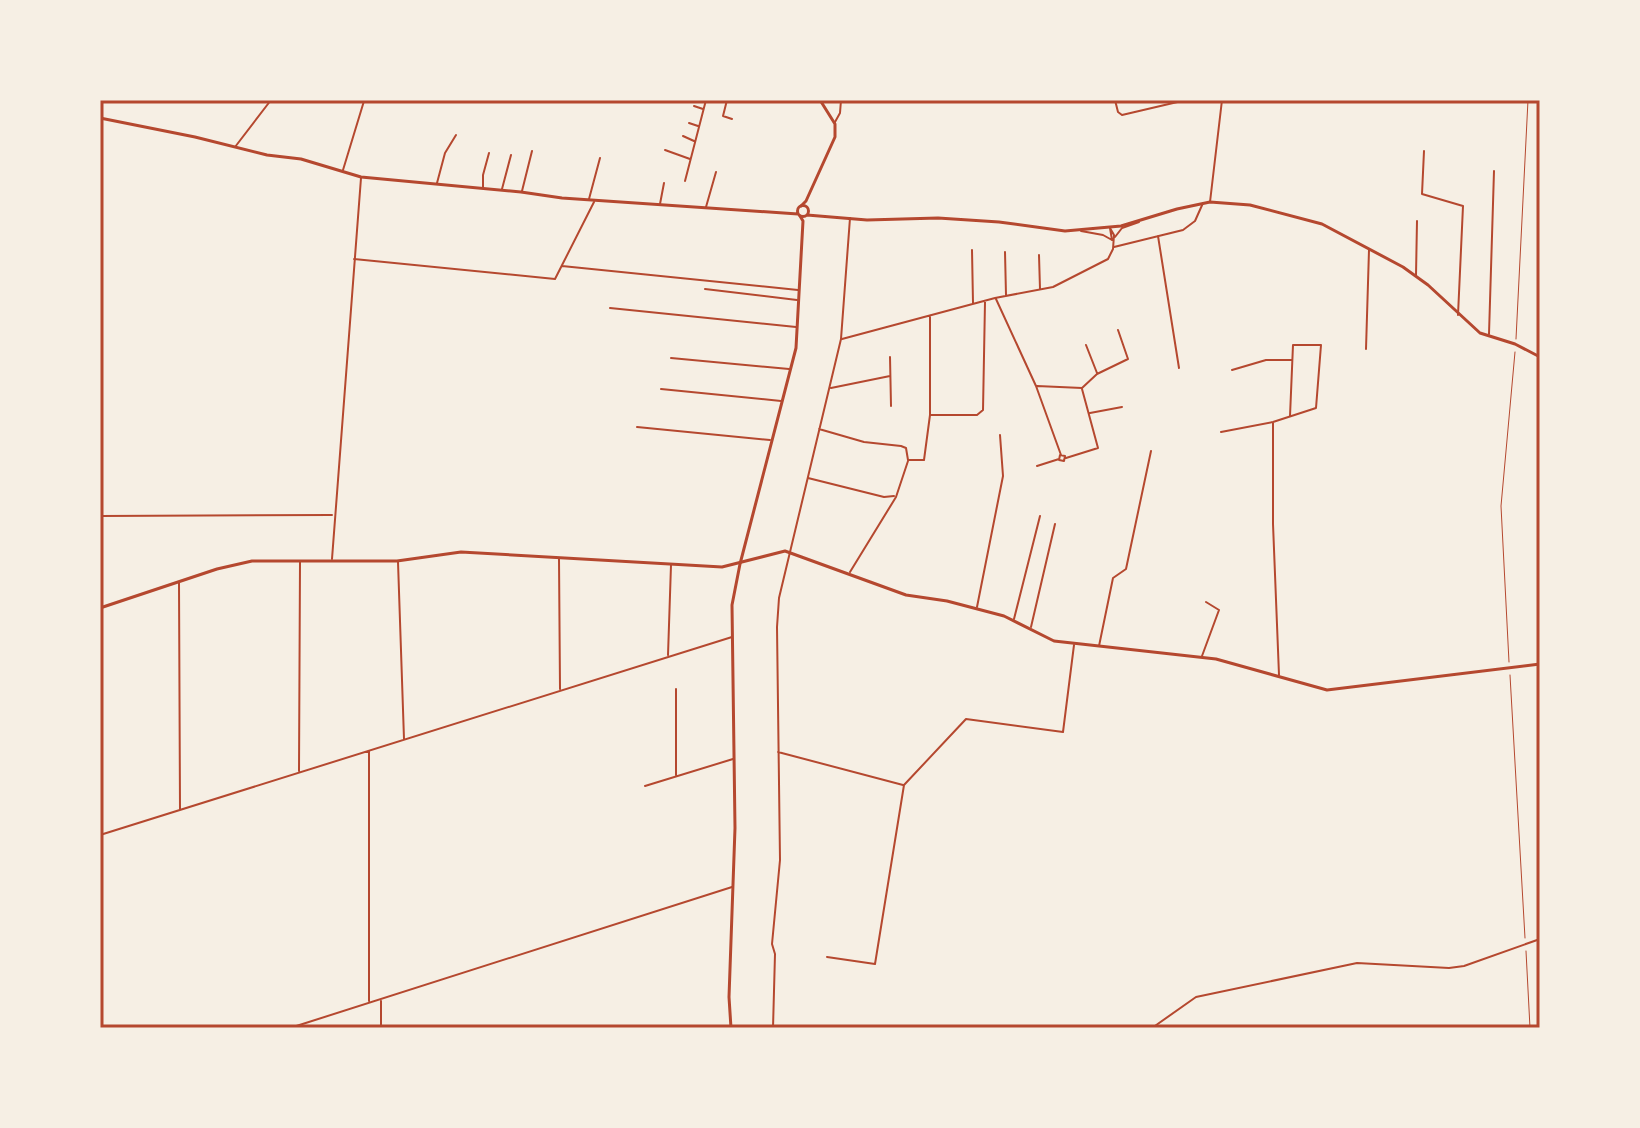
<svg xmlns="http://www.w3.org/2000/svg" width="1640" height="1128" font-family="'Fira Sans',sans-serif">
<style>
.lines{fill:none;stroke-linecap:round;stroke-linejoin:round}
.path{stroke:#b5482f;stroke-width:1}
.minor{stroke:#b5482f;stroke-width:2}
.tertiary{stroke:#b5482f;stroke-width:3}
.secondary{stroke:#b5482f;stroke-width:3}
.neatline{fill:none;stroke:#b5482f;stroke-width:3}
</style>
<rect width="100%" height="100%" fill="#f6efe4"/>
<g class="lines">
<path class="path" d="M1516 339 1528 100
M1509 662 1501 506 1515 352
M1510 675 1525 938
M1526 951 1530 1028"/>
<path class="minor" d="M727 100 723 116 732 119
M1115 100 1118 112 1122 115 1186 100
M694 106 703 109
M835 122 840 113 841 100
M689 123 698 126
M683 136 694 141
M235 147 271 100
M665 150 690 159
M1424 151 1422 194 1463 206 1458 315
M343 170 364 101
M685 181 706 100
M437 183 445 153 456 135
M483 187V175L489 153
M502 189 511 155
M522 191 532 151
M589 199 600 158
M1210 202 1222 100
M660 204 664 183
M706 207 716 172
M1110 228 1112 240
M1081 231 1103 235 1112 240
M1158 236 1179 368
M1115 237 1122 228 1139 222
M1114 247 1183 230 1195 221 1203 203
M972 250 973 303
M1005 252 1006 295
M1039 255 1040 289
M354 259 555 279 594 202
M562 266 798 290
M1416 275 1417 221
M705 289 797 300
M996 299 1036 386 1061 455
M610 308 796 327
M1489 334 1494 171
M842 339 995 298 1053 287 1108 259 1113 249 1114 235 1110 228
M1086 345 1097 373
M1366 349 1369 250
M890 357 891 406
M671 358 789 369
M1232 370 1266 360H1291
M1037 386 1082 388 1097 374 1128 359 1118 330
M831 388 890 376
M661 389 781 401
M1090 413 1122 407
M931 415H977L983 410 985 302
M1273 422V524L1279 675
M637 427 770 440
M819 429 864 442 901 446 906 448 908 460H924L930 415V317
M1221 432 1273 422 1316 408 1321 345H1293L1290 416
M1060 455 1065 456 1064 461 1059 460Z
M1066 458 1098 448 1082 389
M1037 466 1059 459
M808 478 884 497 894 496
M100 516 332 515
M332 559 361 178
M559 559 560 689
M398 562 404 739
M850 572 896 497 908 461
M179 583 180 809
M977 607 1003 476 1000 435
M1014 619 1040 516
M1031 627 1055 524
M1099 646 1113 578 1126 569 1151 451
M668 655 671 565
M1202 656 1219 610 1206 602
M676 689V775
M369 751V1001
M778 752 903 785
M299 771 300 562
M645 786 733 759
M100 835 732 637
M827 957 875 964 904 785 966 719 1063 732 1074 645
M290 1028 732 887
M381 1028V1001
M773 1028 775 954 772 944 780 860 777 627 779 598 841 339 850 218
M1152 1028 1196 997 1357 963 1449 968 1464 966 1540 939"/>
<path class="tertiary" d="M801 206 806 201 835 137V124L820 100
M731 1028 729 997 735 828 732 605 740 564 796 348 803 221 800 216"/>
<path class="secondary" d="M100 118 195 137 267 155 301 159 361 177 521 192 562 198 798 214
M797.5 211a5.5 5.5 0 1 1 11 0a5.5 5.5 0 1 1-11 0Z
M807 215 867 220 938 218 999 222 1065 231 1121 226 1177 209 1210 202 1250 205 1322 224 1403 267 1428 285 1480 333 1515 344 1540 357
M100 608 217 569 252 561H397L461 552 722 567 785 551 906 595 947 601 1004 616 1054 641 1216 659 1327 690 1540 664"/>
</g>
<rect width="1640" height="1128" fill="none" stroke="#f6efe4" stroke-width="204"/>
<rect x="102" y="102" width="1436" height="924" class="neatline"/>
</svg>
